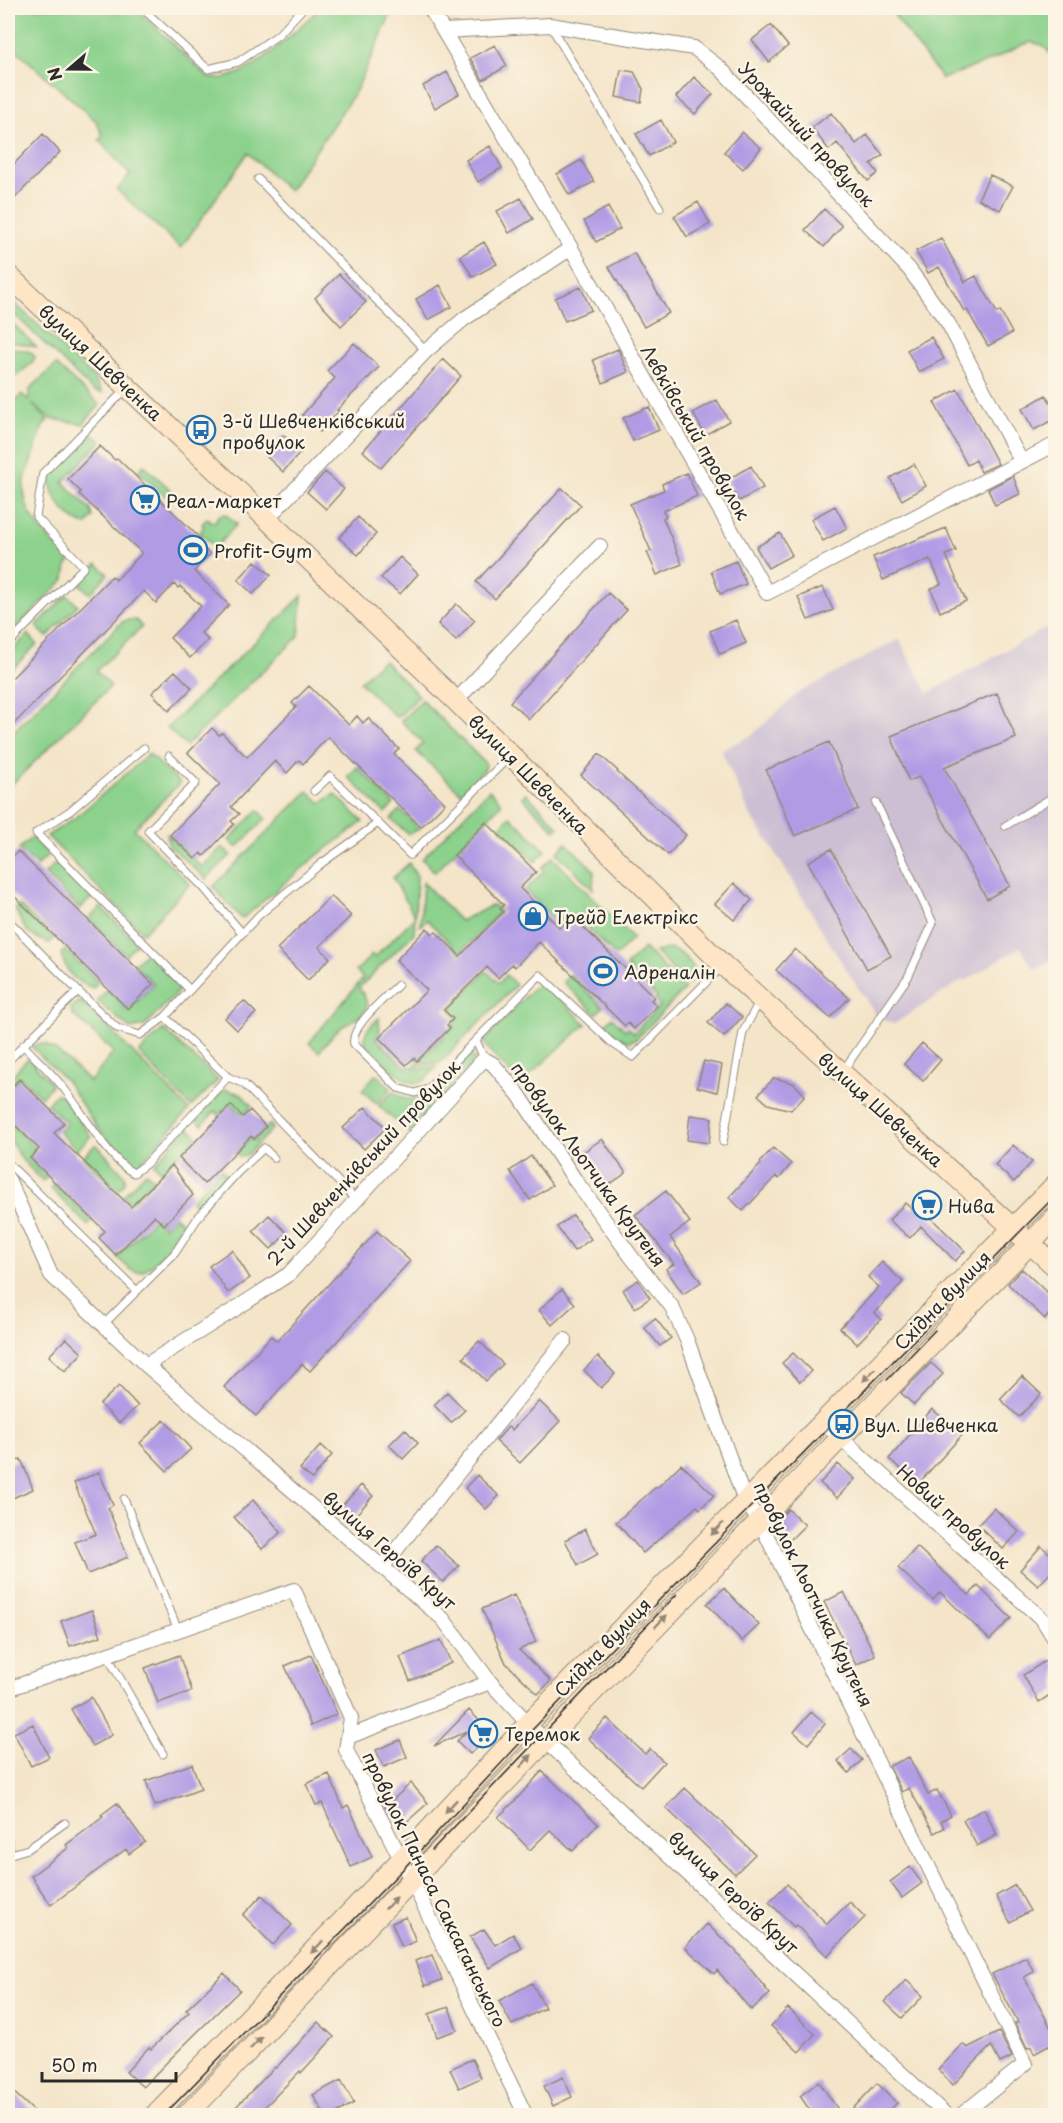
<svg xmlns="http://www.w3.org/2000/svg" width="1063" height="2123" font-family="'Playpen Sans',sans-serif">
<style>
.industrial{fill:#ccbed3}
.green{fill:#8cd28d;stroke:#5c7e5c;stroke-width:1.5}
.building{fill:#b19be5}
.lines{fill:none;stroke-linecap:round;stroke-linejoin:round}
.lane-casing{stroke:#90887a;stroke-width:9}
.street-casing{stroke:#90887a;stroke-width:16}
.secondary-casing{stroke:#90887a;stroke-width:22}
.lane{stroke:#fff;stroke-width:7}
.street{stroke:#fff;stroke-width:14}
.secondary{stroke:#fde5c5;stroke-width:20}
.tram{stroke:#2b2b2b;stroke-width:1.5}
.oneway{fill:#948878}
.labels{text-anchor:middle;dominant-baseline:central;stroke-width:5;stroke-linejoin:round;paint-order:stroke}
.street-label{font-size:18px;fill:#2b2b2b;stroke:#fcf5e5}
.poi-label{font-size:18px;fill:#2b2b2b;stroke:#fcf5e5;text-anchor:start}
</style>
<rect width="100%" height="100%" fill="#fcf5e5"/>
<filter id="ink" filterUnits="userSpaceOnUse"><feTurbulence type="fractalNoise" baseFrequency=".0167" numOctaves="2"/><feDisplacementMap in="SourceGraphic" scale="12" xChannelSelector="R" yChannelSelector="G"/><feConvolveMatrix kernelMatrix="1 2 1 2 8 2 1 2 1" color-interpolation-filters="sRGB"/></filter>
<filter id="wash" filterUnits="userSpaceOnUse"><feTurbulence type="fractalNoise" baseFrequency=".008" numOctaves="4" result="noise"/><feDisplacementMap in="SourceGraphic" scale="24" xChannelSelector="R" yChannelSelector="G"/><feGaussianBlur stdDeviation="1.35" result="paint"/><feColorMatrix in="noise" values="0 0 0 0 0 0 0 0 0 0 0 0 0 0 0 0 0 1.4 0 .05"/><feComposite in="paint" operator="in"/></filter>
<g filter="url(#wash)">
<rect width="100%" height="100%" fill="#f4e5c9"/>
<path class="industrial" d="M1055 623V958L1035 970 1020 947 967 980 961 981 894 1024 877 1017 842 963 768 841 750 815 721 750 752 735 797 694 899 639 928 693Z"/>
<path class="green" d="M8 8H135L208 77C243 88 296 30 320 8H395L390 16 357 89 289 191 248 153 181 248 117 190 130 175 99 140 103 136 96 121 8 43Z
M911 8 917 19 934 12 932 8H1055V58L1042 45 1031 42 1022 45 994 59 942 79 894 15Z
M8 297 93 377 102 393 93 391 8 308Z
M8 319 36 347 8 341Z
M8 347 31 352 35 357 32 363 8 383Z
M56 365 100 405 83 424 51 419 32 404 48 420 43 426 25 479C18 514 49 538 71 560L67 564 65 579 8 636V409L22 394 28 400 30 389Z
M92 434 101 441 63 482 91 510 93 517 86 525C69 522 45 492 52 475Z
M144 465 177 496 171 501 138 471Z
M225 514 237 524 215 548 200 532 204 527 202 524 207 518 213 523 220 515Z
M97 564 108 574 90 594 79 583Z
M67 595 78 605 47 637 36 626Z
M302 596 299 636 186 746 167 728Z
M127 620H136L142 627 96 671 111 686 8 788V737L122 622Z
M28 634 37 644 8 674V655Z
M384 661 419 696 397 718 360 682 378 664Z
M422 700 486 764 485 769 461 793 416 751 423 743 401 721Z
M149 754 180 783 134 829 190 884 143 933 47 836 75 818Z
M357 767 394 804 385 813 348 777Z
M489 790 502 803 435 872 422 859Z
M308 791 321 803 335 794 363 822 318 855 242 919 213 887Z
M526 793 559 827 555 830 522 797Z
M258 810 266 818 237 848 229 840Z
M400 810 420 829 408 834 391 819Z
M510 816 546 851 535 862 500 827Z
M167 834 202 867 222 847 231 855 206 879 168 844Z
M32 837 49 854 37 866 19 849Z
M566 843 594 870 593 889 557 853Z
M552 857 633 938 616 956 572 913 560 925 525 890 544 871 542 868Z
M57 862 92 897 80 909 45 874Z
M409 863 417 877 414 933 359 988C379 1014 356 1016 338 1030 331 1036 325 1045 319 1052L309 1043 363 978 356 971 372 955 375 957 415 917 393 878Z
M423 882 460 921 493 905 500 912 460 953 427 920 420 926Z
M19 905 54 938 50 943C28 937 23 929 15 908Z
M101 907 137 943 126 955 89 918Z
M644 948 685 989 637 1038 628 1042 617 1036 605 1025 612 1017 625 1030 628 1027 634 1033 660 1006 655 1000 657 997 626 966Z
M670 949C680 950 695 965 696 975L688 985 655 952Z
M65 950 98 982 93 988C74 981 67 974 61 954Z
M146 952 181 988 145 1026 130 1029 97 1001 107 990 128 1011 154 984 134 964Z
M486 971 499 983 506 975 516 985 440 1063 415 1065 454 1026 453 1024 458 1018 449 1009Z
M570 975 603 1007 596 1014 563 982Z
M538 986 551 990 586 1024 520 1084C511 1072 487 1053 484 1042L533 988Z
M80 1001 87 1006 189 1110 137 1166 129 1165 96 1126 66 1081 32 1047 38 1044H45L57 1051 90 1082 114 1052 72 1014 71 1008Z
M379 1018 380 1034 376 1038 406 1068 409 1066 416 1068 437 1067C433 1071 428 1077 423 1081 407 1092 378 1055 366 1044 361 1032 371 1026 379 1018Z
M163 1029 218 1080 191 1107 139 1053Z
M470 1055 476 1059 410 1134 379 1106 393 1091C403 1100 412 1101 425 1097Z
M28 1058 50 1082 51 1086 41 1097 20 1077 8 1089V1080Z
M376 1074 391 1088 377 1104 362 1090Z
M224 1089 241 1094 252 1106 243 1115 231 1103 219 1115 215 1111 202 1125 196 1120Z
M56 1094 62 1095 91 1136 77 1150 59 1132 67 1123 47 1104Z
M8 1121 36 1149 28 1158 47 1177 43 1181 23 1161 8 1138Z
M270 1124 273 1128 248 1154 240 1157 236 1153 251 1138 254 1141Z
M188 1127 197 1136 162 1172 154 1164Z
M96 1144 125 1176V1183L118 1190 83 1157Z
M221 1169 225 1173 222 1180 197 1206 191 1201Z
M146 1172 154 1179 131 1203 123 1196Z
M54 1184 92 1221 88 1226 50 1188Z
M175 1216 182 1223C179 1235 150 1274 137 1272 129 1271 123 1262 117 1257L155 1218 164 1227Z"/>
<g id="blocks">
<path class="building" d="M771 25 788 46 769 62 752 40Z
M495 45 507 66 483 80 470 58Z
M621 70 634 72 643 89 641 102 616 97Z
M447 72 459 94 435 108 423 86Z
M694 77 713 94 695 114 676 97Z
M831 113 856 144 867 135 883 155 871 164 878 173 868 181 837 143 829 150 812 128Z
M661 120 673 142 649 156 636 134Z
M742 132 761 148 743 169 724 152Z
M43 134 60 152 8 205V170Z
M490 146 502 168 478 182 466 160Z
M581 160 594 182 569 195 557 174Z
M990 175 1013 186 1000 210 978 199Z
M521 198 533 219 509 233 497 211Z
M698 202 710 224 687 237 674 216Z
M608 207 620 229 596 242 584 221Z
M824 209 842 226 824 247 805 230Z
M941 238 965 282 976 276 997 313 1000 311 1012 333 988 346 967 310 964 311 939 267 928 273 916 251Z
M484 242 497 264 473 277 460 256Z
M634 253 669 313 644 327 609 267Z
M339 274 366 302 341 326 315 298Z
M440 285 452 307 428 320 416 299Z
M581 287 591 310 565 321 555 298Z
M931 337 944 359 919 372 907 350Z
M354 343 379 367 337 410 339 411 320 432 302 415 335 378 327 371Z
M618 349 628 372 603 383 593 360Z
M443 359 461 376 381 468 363 451Z
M958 389 998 464 981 472 976 460 967 465 934 402Z
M1046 395 1056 412V418L1034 430 1022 409Z
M717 400 729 421 705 435 693 413Z
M649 407 659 430 633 441 623 418Z
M283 435 302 451 283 472 265 455Z
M100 446 115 460 118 459 200 538 197 542 210 554 194 571 229 605 201 633 208 640 190 658 170 638 201 606 180 586 178 588 174 584 156 603 144 591 8 730V682L112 576 116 580 142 553 79 494 81 492 68 479Z
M914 464 926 486 902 500 890 478Z
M751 466 763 488 739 501 727 480Z
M325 472 344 489 326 509 307 492Z
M687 473 697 496 663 511 666 516 663 518 682 564 657 575 647 552 651 551 630 504 664 490 662 484Z
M1013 476 1020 494 995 505 988 489Z
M562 488 581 505 495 599 476 582Z
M835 506 847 528 823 541 811 519Z
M358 517 376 534 358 555 339 538Z
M946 528 956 551 946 555 966 601 940 612 931 589 941 584 930 559 883 580 873 557Z
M780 533 792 555 768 568 756 547Z
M400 557 418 574 400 594 381 578Z
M255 561 271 575 253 594 238 580Z
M736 561 746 584 720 594 711 571Z
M823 587 833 610 808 620 798 597Z
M608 593 627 610 529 719 510 702Z
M456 604 475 620 456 641 438 624Z
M736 620 746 643 720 654 710 631Z
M175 671 192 688 169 711 152 693Z
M309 686 349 725 357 716 363 723 368 718 399 749 394 754 445 803 421 827 328 737 303 764 299 760 287 773 275 761 231 807 239 814 231 821 234 824 204 856 201 853 195 859 170 835 220 784 188 753 212 728 219 735 222 733 247 757 296 707 292 703Z
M997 693 1016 738 944 767 1010 886 987 899 919 777 909 781 891 736Z
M829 742 858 809 795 836 766 770Z
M599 754 618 771 617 772 686 835 668 855 581 775Z
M486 822 536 872 520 888 560 928 569 919 575 924 577 921 654 997 651 1000 657 1006 634 1029 628 1023 625 1026 539 942 515 967 512 964 498 978 487 967 444 1010 453 1019 447 1025 450 1028 417 1061 414 1058 406 1065 379 1038 427 990 396 960 427 928 433 934 436 932 460 956 503 912 500 909 504 905 454 855Z
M831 849 891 956 867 969 808 862Z
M18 851 153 984 128 1009 8 890V861Z
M734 883 752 900 734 920 715 904Z
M331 896 351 916 319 947 330 958 308 980 277 949Z
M795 949 849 998 830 1018 776 970Z
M244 1001 256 1013 237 1030 225 1018Z
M726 1003 742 1017 724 1037 708 1023Z
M922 1043 941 1060 923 1081 904 1064Z
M704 1061 722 1065 717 1092 697 1087Z
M774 1078 793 1083 805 1095 791 1110 768 1104 758 1095Z
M19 1079 64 1123 54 1133 131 1207 172 1165 193 1195 164 1225 154 1216 116 1255 99 1238 105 1231 30 1158 39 1149 8 1118V1091Z
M231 1105 243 1117 250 1110 266 1127 254 1139 251 1136 204 1184 179 1158Z
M365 1107 386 1128 364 1149 343 1128Z
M690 1115 712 1118 709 1143 687 1140Z
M602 1139 626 1173 606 1187 582 1153Z
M1013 1145 1032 1162 1014 1182 995 1165Z
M773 1148 791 1164 779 1179 776 1176 743 1211 729 1197 761 1164 760 1162Z
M531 1156 552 1185 530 1200 510 1171Z
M666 1191 690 1222 670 1237 701 1282 683 1294 666 1269 674 1264 635 1215Z
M926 1194 939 1205 929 1216 965 1251 955 1261 921 1226 910 1238 889 1220 905 1203 912 1209Z
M269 1215 287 1233 271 1249 253 1231Z
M573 1215 591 1239 574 1251 557 1227Z
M377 1231 410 1261 310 1371 302 1364 256 1416 224 1387 271 1336 277 1341Z
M232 1250 250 1278 228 1293 209 1266Z
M882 1262 903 1282 875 1313 881 1319 857 1344 840 1328 879 1287 868 1277Z
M1022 1269 1056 1301V1307L1045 1319 1008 1284Z
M638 1280 650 1298 635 1308 623 1290Z
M562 1289 575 1304 552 1325 539 1310Z
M655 1318 671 1338 660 1346 644 1327Z
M66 1338 82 1353 65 1371 49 1356Z
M479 1341 503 1364 486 1381 463 1358Z
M793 1353 811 1371 800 1382 782 1363Z
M598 1356 615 1374 601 1388 584 1370Z
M931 1363 943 1374 914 1405 901 1393Z
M1022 1376 1041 1394 1019 1417 1000 1399Z
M119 1386 138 1406 119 1423 100 1404Z
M447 1392 465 1410 451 1423 434 1405Z
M539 1401 560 1421 520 1463 496 1441 508 1427 512 1430Z
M932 1409 962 1435 918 1484 889 1459Z
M164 1420 191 1449 167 1471 140 1443Z
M405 1429 418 1443 403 1459 389 1445Z
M321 1445 332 1455 312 1479 300 1469Z
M21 1459 33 1489 8 1500V1465Z
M681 1464 714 1495 700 1509 697 1506 643 1553 616 1522 656 1487 657 1488Z
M838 1464 855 1479 837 1498 820 1483Z
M99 1472 113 1505 108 1508 128 1557 88 1574 75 1542 96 1534 74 1483Z
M477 1475 499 1496 486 1509 465 1488Z
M361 1485 373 1496 353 1518 341 1507Z
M253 1500 281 1532 262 1549 234 1517Z
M994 1508 1019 1532 1003 1549 978 1525Z
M788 1509 805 1525 790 1540 774 1524Z
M585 1529 598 1554 578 1565 565 1540Z
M436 1545 459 1566 443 1582 421 1561Z
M1041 1546 1056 1559V1567L1038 1586 1020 1570Z
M917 1547 969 1595 978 1586 1011 1618 990 1640 940 1592 933 1600 898 1568Z
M724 1588 759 1625 742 1641 707 1604Z
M844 1592 875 1655 856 1665 824 1602Z
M514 1595 536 1642 519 1650 551 1681 538 1694 506 1663 482 1609Z
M92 1610 101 1636 70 1646 61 1621Z
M441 1640 451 1663 410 1681 400 1657Z
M179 1655 192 1691 158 1703 145 1668Z
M311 1655 337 1714 311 1726 285 1666Z
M1050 1658 1056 1667V1691L1039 1702 1023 1675Z
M91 1697 112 1735 92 1746 71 1709Z
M469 1710 491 1733 470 1754 457 1741 467 1731 434 1746Z
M811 1712 825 1724 808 1744 794 1732Z
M607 1718 645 1754 650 1749 664 1762 641 1787 588 1738Z
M33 1724 49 1757 31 1766 14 1733Z
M400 1740 407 1757 384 1767 376 1750Z
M851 1749 862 1760 849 1773 838 1761Z
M909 1757 928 1795 937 1790 951 1815 941 1821 944 1828 934 1833 909 1788 902 1792 889 1766Z
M192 1764 201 1789 155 1806 146 1781Z
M542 1771 598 1824 573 1851 550 1830 530 1850 498 1817 513 1803Z
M329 1774 343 1808 348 1805 372 1857 351 1867 322 1803 316 1805 306 1784Z
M411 1783 428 1803 402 1826 385 1807Z
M685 1788 755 1854 735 1874 666 1808Z
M117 1803 145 1842 129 1854 126 1849 51 1905 31 1876 68 1848 66 1845 103 1817 101 1815Z
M984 1809 997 1835 977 1846 963 1820Z
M910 1867 922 1883 902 1898 890 1882Z
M787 1884 827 1924 850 1902 865 1917 827 1956 796 1925 794 1927 769 1902Z
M1015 1885 1030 1911 1010 1922 996 1896Z
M262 1895 292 1925 273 1945 243 1915Z
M406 1917 416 1941 402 1947 392 1923Z
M707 1924 736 1951 770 1994 751 2010 717 1970 714 1974 685 1947Z
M484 1929 495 1945 513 1934 522 1948 490 1968 470 1937Z
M432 1955 442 1980 425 1986 415 1961Z
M1026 1957 1034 1972 1024 1977 1056 2038V2042L1034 2054 1031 2047 1027 2048 1015 2023 1018 2022 992 1974Z
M224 1973 240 1990 169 2060 143 2087 126 2072 149 2047 151 2049 189 2012 186 2010Z
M906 1980 923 1996 902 2018 885 2002Z
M532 1983 545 2008 512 2025 499 2001Z
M449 2007 457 2030 437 2037 429 2014Z
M788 2008 815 2034 799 2052 771 2026Z
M318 2022 334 2037 301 2073 300 2071 257 2115H228L275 2067 276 2068Z
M999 2032 1012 2057 1000 2063 991 2046 953 2085 938 2070 963 2044 967 2048Z
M472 2059 481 2078 459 2088 450 2069Z
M563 2077 572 2097 553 2106 544 2086Z
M341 2080 354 2103 333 2115H325L313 2095Z
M819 2082 842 2115H813L800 2096Z
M877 2083 897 2103 885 2115H847Z
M8 2087 38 2115H8Z"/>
</g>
</g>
<g filter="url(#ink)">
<use href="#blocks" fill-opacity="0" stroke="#90887a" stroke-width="1.5"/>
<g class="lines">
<g class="lane-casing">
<path id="lane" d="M142 8 208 69 238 62 278 35 303 8
M550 25 660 208
M258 179 426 351
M8 644 84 567 36 517 43 473 127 388
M144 748 70 811 36 833 190 990
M169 756 196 783 148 831 204 888 242 933
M314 791 330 776 378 823
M1005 826 1056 795
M8 920 78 991
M398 985C386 997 349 1027 354 1044L398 1088 415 1093 428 1089 476 1040
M165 1017 228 1077 244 1084 355 1199
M23 1045C37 1060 53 1074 65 1090 82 1111 111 1163 134 1173L146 1164 228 1077
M484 1059 476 1040 540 975 612 1043 633 1057 721 967
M8 1061 78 991 117 1028 140 1035 165 1017 259 915 322 863 378 823 410 855 510 756
M843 1071 908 977 933 923 876 803
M723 1142 743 1032 759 1002
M8 1163 137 1291 175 1253 199 1216 238 1172 264 1148 274 1158
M104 1324 137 1291
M124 1499 178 1630
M107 1655 163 1754
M8 1841 11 1854 28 1849 65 1823"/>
</g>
<g class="street-casing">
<path id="street" d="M430 8 571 248 767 593 1056 444
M445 31 550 25 694 48 720 68 909 269 948 323 1021 461
M267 519 426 351 464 319 571 248
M456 701 600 546
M8 1179 51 1275 146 1365 443 1619 490 1682 533 1729 947 2116
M146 1365 240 1306 289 1274 484 1059 493 1064 519 1095 575 1180 633 1259 672 1307 687 1340 745 1501 759 1520 1025 2064 960 2116
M823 1422 1043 1620 1056 1641
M383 1566 565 1340
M8 1689 294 1590 351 1718 346 1750 412 1881 526 2116
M348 1737 490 1682"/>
</g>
<g class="secondary-casing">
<path id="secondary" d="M8 275 240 493 456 701 723 965 1056 1267
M154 2116 401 1860 528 1724 1056 1184
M186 2116 545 1741 1056 1217"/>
</g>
<use href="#lane" class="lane"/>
<use href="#street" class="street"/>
<use href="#secondary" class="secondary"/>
<path class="tram" d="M887 1380 935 1330
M432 1850 677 1594
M163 2116 405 1867 533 1729 1056 1195"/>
</g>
<defs><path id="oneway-solid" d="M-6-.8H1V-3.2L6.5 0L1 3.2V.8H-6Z" transform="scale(1.5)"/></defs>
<g class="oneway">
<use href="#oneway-solid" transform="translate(869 1375) rotate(134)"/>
<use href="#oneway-solid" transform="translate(717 1529) rotate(134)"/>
<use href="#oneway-solid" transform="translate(661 1621) rotate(-46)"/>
<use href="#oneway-solid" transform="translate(526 1761) rotate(-47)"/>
<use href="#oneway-solid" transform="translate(451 1806) rotate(133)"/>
<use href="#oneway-solid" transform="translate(391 1903) rotate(-46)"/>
<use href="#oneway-solid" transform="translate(317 1947) rotate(134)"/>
<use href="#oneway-solid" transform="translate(256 2043) rotate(-46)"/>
</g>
</g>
<defs>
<g id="bus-ring" transform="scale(1.5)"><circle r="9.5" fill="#fcf5e5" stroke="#1f6fb2" stroke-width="1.5"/><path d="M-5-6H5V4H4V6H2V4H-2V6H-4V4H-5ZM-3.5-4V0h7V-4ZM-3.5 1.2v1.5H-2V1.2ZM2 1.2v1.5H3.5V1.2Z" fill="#1f6fb2"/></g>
<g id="supermarket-ring" transform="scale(1.5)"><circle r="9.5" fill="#fcf5e5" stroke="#1f6fb2" stroke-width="1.5"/><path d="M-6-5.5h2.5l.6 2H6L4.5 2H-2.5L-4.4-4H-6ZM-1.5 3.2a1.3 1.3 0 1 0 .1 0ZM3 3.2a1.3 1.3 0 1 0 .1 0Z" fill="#1f6fb2"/></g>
<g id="stadium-ring" transform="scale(1.5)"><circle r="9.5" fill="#fcf5e5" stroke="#1f6fb2" stroke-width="1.5"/><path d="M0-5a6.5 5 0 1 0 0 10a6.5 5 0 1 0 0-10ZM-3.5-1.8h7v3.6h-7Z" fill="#1f6fb2"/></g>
<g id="shop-ring" transform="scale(1.5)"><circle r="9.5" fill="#fcf5e5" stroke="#1f6fb2" stroke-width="1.5"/><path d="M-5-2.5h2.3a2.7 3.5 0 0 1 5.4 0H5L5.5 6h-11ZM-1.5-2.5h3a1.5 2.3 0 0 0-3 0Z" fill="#1f6fb2"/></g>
</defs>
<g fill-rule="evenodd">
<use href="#bus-ring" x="201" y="430"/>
<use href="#supermarket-ring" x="145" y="500"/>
<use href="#stadium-ring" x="193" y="550"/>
<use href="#shop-ring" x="533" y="916"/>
<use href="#stadium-ring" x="603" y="971"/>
<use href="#supermarket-ring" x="927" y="1205"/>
<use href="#bus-ring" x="843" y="1424"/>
<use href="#supermarket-ring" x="483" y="1733"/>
</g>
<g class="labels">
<g class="street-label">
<text transform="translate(807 134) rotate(47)">Урожайний провулок</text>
<text transform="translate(101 362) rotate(43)">вулиця Шевченка</text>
<text transform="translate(696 432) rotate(60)">Левківський провулок</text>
<text transform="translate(529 774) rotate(45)">вулиця Шевченка</text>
<text transform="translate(881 1109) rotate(42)">вулиця Шевченка</text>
<text transform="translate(363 1162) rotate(-47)">2-й Шевченківський провулок</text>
<text transform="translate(589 1164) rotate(54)">провулок Льотчика Крутеня</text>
<text transform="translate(942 1300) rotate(-46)">Східна вулиця</text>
<text transform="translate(954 1516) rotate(42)">Новий провулок</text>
<text transform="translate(390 1550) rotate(41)">вулиця Героїв Крут</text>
<text transform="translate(814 1594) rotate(64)">провулок Льотчика Крутеня</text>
<text transform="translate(602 1647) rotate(-46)">Східна вулиця</text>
<text transform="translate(435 1889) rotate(64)">провулок Панаса Саксаганського</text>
<text transform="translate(734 1892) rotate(43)">вулиця Героїв Крут</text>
</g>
<g class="poi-label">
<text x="222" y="420">3-й Шевченківський<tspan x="222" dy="21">провулок</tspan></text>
<text x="166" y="500">Реал-маркет</text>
<text x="214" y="550">Profit-Gym</text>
<text x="554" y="916">Трейд Електрікс</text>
<text x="624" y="971">Адреналін</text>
<text x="948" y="1205">Нива</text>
<text x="864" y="1424">Вул. Шевченка</text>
<text x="504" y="1733">Теремок</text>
</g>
</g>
<rect width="1063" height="2123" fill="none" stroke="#fcf5e5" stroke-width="30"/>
<g transform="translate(69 69) rotate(250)" stroke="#fcf5e5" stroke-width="4.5" paint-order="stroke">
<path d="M0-4.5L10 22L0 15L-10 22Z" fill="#2b2b2b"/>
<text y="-9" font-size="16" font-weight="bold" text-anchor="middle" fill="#2b2b2b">N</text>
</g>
<path d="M42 2072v9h134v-9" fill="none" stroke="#2b2b2b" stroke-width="3"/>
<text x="51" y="2072" font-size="18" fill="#2b2b2b" stroke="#fcf5e5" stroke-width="4.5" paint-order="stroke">50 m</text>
</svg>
